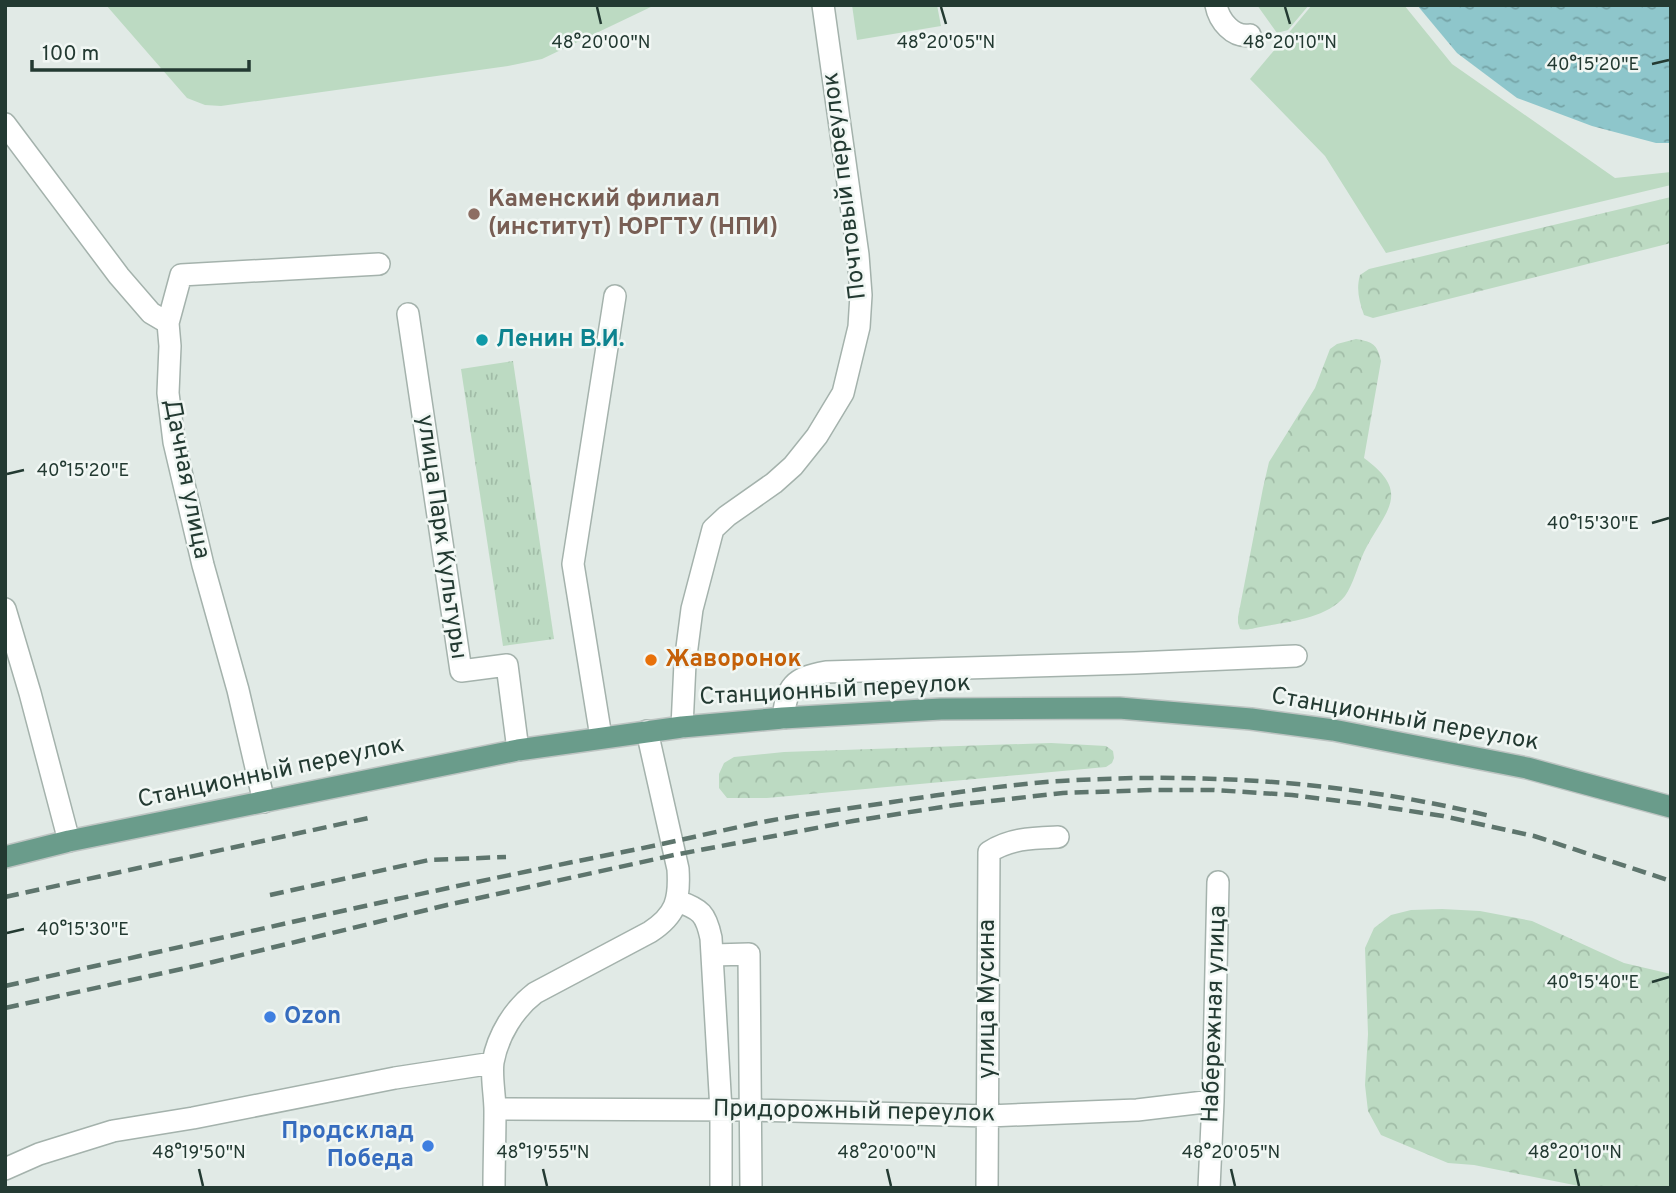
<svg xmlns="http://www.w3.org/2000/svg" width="1676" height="1193" font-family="Overpass,sans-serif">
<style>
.grass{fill:url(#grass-tufts)}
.forest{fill:url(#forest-crowns)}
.park{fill:#bcdac2}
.water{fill:url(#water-ripples)}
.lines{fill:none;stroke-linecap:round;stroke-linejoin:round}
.minor-casing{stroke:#a4b2ac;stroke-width:24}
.major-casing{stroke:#bdc4c2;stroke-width:24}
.minor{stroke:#fff;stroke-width:21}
.major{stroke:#6a9c8b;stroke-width:21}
.rail{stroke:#5e756d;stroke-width:4.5;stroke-dasharray:14 7;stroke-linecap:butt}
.ticks{fill:none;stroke:#233a32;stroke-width:2.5}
.education-dot{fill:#8d6e63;stroke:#f1f7f4;stroke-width:2.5}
.culture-dot{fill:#0f9aa8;stroke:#f1f7f4;stroke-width:2.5}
.food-dot{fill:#e8710a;stroke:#f1f7f4;stroke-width:2.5}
.shop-dot{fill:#3f7fe0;stroke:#f1f7f4;stroke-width:2.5}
.labels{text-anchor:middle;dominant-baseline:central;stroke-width:5;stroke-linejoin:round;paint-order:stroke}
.street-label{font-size:24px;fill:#233a32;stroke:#f1f7f4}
.education-label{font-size:24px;font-weight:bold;fill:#785e54;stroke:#f1f7f4;text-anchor:start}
.culture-label{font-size:24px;font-weight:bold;fill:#0d838f;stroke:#f1f7f4;text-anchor:start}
.food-label{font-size:24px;font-weight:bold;fill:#c56008;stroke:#f1f7f4;text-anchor:start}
.shop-label{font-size:24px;font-weight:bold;fill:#366cbe;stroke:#f1f7f4;text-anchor:start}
.ticks-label{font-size:18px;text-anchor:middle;fill:#233a32;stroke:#f1f7f4;stroke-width:5;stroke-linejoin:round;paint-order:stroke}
</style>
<defs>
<pattern id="grass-tufts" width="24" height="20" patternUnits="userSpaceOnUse" patternTransform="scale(1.75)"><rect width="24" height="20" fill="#bcdac2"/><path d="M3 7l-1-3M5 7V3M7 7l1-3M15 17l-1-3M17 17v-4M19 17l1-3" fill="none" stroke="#a1bca7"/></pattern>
<pattern id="forest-crowns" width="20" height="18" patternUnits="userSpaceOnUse" patternTransform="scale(1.75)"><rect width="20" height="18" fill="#bcdac2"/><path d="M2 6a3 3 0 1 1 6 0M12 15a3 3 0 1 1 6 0" fill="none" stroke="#a1bca7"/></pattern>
<pattern id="water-ripples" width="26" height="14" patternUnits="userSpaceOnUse" patternTransform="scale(1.75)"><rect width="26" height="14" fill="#8ec6cb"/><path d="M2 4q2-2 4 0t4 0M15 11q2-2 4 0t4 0" fill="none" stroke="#74a2a5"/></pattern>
</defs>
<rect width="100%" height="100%" fill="#e1eae6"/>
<path class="grass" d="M513 361 554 639 503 646 461 369Z"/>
<path class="forest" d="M1671 197V243L1373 318 1364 315C1359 301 1356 289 1360 275L1369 269Z
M1356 339C1373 342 1377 344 1381 361L1364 458C1413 494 1385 510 1364 552 1358 565 1353 585 1345 596 1327 618 1292 621 1266 626 1256 627 1249 631 1240 629L1238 623V617L1263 488 1269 462 1315 388 1330 349 1337 344Z
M1051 743 1106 746 1113 751 1114 758 1112 763 1106 767 767 798H727L719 788V774L724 763 734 757 784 752Z
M1442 909 1480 911 1532 921 1624 963 1671 974V1188H1589L1474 1165 1448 1163 1381 1135 1368 1111 1365 1085 1368 1034 1365 948 1374 928 1391 915 1411 910Z"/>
<path class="park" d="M106 5H655L542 59 508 66 221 106 205 105 187 98Z
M852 5H937L941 26 857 40Z
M1257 5H1309L1288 30 1277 33Z
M1312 5H1404L1452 64 1615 178 1671 172V185L1386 253 1325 156 1250 79Z"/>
<path class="water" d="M1417 5H1671V143H1656L1592 126 1517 98 1457 53Z"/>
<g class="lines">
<g class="minor-casing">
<path id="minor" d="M1216 5C1219 21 1233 38 1250 35
M5 124 119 276 151 313 168 323 170 346 168 393 174 442 203 565 238 690 264 802
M408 314 461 671 507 665 518 750
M168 323 181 275 379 264
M5 609 30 693 69 841
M783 718C787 686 793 678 826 672L1135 663 1296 656
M682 727 685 663 692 609 713 529 727 516 774 483 793 466 817 436 843 393 859 327 861 295 858 255 823 5
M601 737 573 564 615 296
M677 901C701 909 706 914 711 938L721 1110V1188
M713 955 749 954 751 1188
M495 1109 750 1110 988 1116 1137 1110 1213 1101
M5 1169 39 1154 113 1131 193 1118 395 1078 493 1063
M494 1188C494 1162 495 1137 495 1111 495 1095 491 1077 493 1062 498 1035 514 1009 535 993L650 932C676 915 680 900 678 869L647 731
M987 1188 989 852C1011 838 1033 838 1058 837
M1209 1188 1213 1101 1218 882"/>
</g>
<g class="major-casing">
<path id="major" d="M5 857 69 841 518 750 682 727 783 718 941 709 1119 708 1251 719 1333 730 1527 768 1671 807"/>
</g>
<use href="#minor" class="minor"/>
<use href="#major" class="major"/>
<path class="rail" d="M270 895 429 860 506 857
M5 897 373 817
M5 986C213 940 420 892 628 851 675 842 721 830 768 821 815 812 864 807 911 799 961 792 1011 784 1061 781 1205 772 1351 782 1490 816
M5 1008 213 962 447 905 674 855 853 821 955 805 1063 793 1150 790H1214L1292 795 1364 804 1443 816 1534 836 1671 881"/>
</g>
<path class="ticks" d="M597 7 601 24M941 7 946 24M1285 7 1290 24M1652 64 1669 60M7 474 24 470M1652 523 1669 518M7 933 24 929M1652 982 1669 977M199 1169 203 1186M543 1169 547 1186M887 1169 891 1186M1231 1169 1235 1186M1575 1169 1579 1186"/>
<circle class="education-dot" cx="474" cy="214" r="7"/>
<circle class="culture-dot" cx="482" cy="340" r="7"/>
<circle class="food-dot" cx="651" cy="660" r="7"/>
<g class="shop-dot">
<circle cx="270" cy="1017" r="7"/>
<circle cx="428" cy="1146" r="7"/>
</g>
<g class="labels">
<g class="street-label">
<text transform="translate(845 186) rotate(-97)">Почтовый переулок</text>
<text transform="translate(186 479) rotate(79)">Дачная улица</text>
<text transform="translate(441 537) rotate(82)">улица Парк Культуры</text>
<text transform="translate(835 691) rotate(-3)">Станционный переулок</text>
<text transform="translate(1405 720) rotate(10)">Станционный переулок</text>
<text transform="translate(271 773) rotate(-12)">Станционный переулок</text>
<text transform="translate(988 999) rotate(-90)">улица Мусина</text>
<text transform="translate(1215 1014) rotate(-88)">Набережная улица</text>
<text transform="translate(854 1112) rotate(1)">Придорожный переулок</text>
</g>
<g class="education-label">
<text x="488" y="200">Каменский филиал<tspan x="488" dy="28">(институт) ЮРГТУ (НПИ)</tspan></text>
</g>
<g class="culture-label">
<text x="496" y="340">Ленин В.И.</text>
</g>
<g class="food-label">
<text x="665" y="660">Жаворонок</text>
</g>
<g class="shop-label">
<text x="284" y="1017">Ozon</text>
<text x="414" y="1132" text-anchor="end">Продсклад<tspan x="414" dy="28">Победа</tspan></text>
</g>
</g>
<g class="ticks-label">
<text x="601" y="48">48°20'00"N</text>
<text x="946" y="48">48°20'05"N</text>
<text x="1290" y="48">48°20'10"N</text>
<text x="1593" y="70">40°15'20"E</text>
<text x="83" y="476">40°15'20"E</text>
<text x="1593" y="529">40°15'30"E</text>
<text x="83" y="935">40°15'30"E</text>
<text x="1593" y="988">40°15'40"E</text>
<text x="199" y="1158">48°19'50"N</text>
<text x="543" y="1158">48°19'55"N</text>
<text x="887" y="1158">48°20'00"N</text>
<text x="1231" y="1158">48°20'05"N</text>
<text x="1575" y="1158">48°20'10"N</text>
</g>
<rect width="1676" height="1193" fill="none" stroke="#233a32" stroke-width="14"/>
<path d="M32 60v10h217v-10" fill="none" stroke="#233a32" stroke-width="3.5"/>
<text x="42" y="60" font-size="21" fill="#233a32" stroke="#f1f7f4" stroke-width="5" paint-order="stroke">100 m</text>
</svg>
